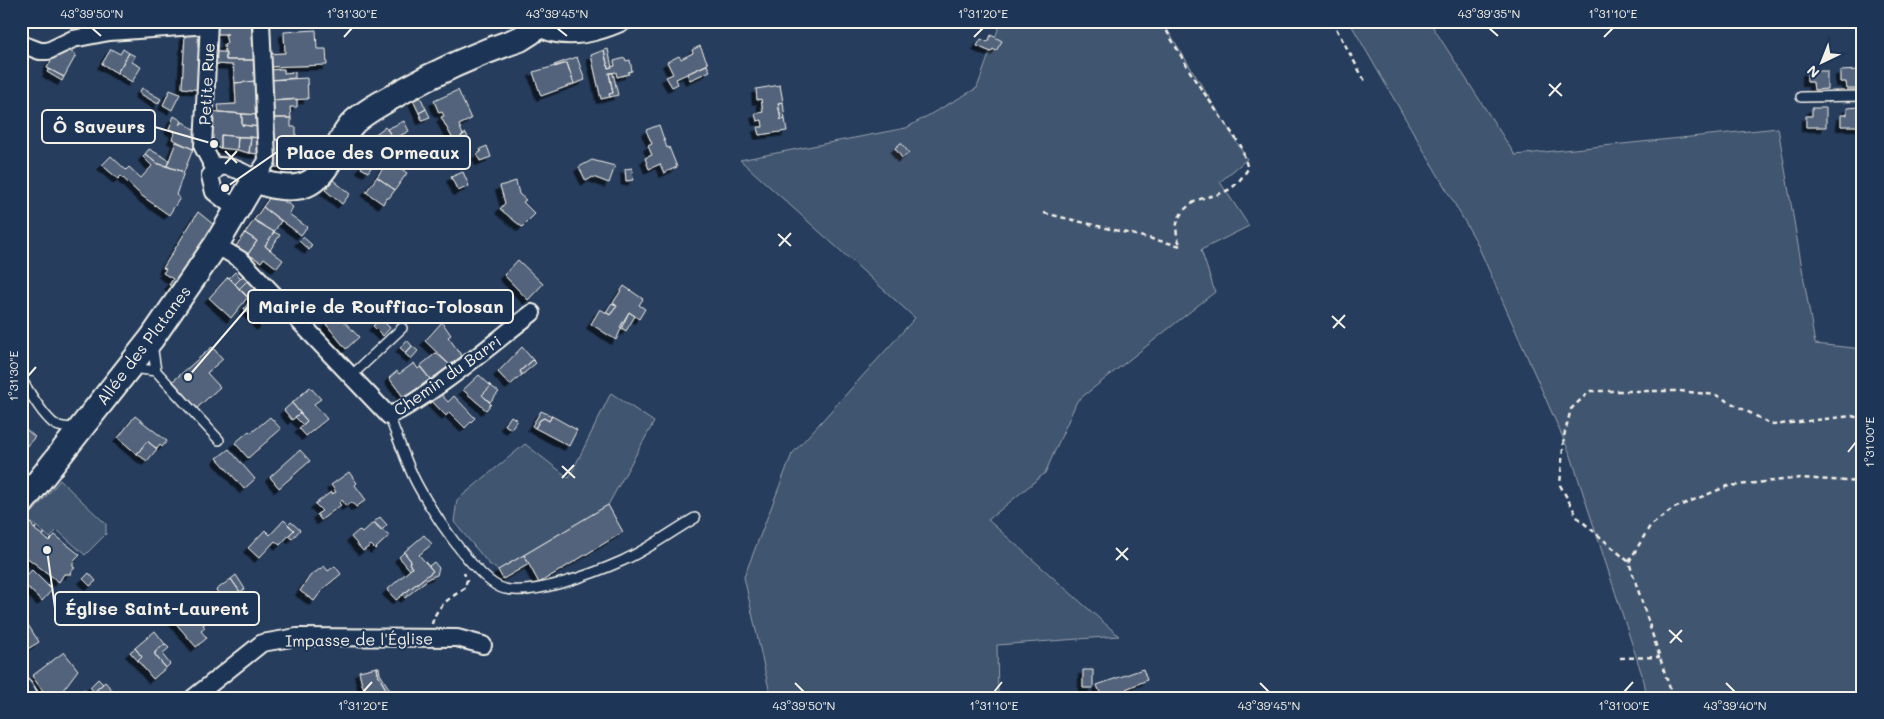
<svg xmlns="http://www.w3.org/2000/svg" width="1884" height="719" font-family="Mali,sans-serif">
<style>
.green{fill:#40546f;stroke:#9aa2ac}
.building{fill:#52647b;stroke:#f4f1e8;filter:url(#shadow)}
.lines{fill:none;stroke-linecap:round;stroke-linejoin:round}
.lane-casing{stroke:#f4f1e8;stroke-width:12}
.street-casing{stroke:#f4f1e8;stroke-width:20}
.secondary-casing{stroke:#f4f1e8;stroke-width:28}
.path{stroke:#f4f1e8;stroke-width:2.5;stroke-dasharray:5 4;stroke-linecap:butt}
.lane{stroke:#1d3557;stroke-width:9}
.street{stroke:#1d3557;stroke-width:16}
.secondary{stroke:#1d3557;stroke-width:24}
.ticks{fill:none;stroke:#f4f1e8;stroke-width:2}
.labels{text-anchor:middle;dominant-baseline:central;stroke-width:4.5;stroke-linejoin:round;paint-order:stroke}
.street-label{font-size:16px;fill:#f4f1e8;stroke:#1d3557}
.leader{fill:none;stroke:#f4f1e8;stroke-width:2}
.callout-dot{fill:#f4f1e8;stroke:#1d3557;stroke-width:2}
.callout{fill:#1d3557;stroke:#f4f1e8;stroke-width:2}
.callout-label{font-size:18px;text-anchor:middle;font-weight:bold;fill:#f4f1e8}
.neatline{fill:none;stroke:#f4f1e8;stroke-width:2}
.ticks-label{font-size:12px;text-anchor:middle;fill:#f4f1e8}
</style>
<defs>
<filter id="shadow"><feDropShadow dx="-4.5" dy="4.5" stdDeviation="0" flood-color="#0009"/></filter>
</defs>
<rect width="100%" height="100%" fill="#263d5d"/>
<filter id="ink" filterUnits="userSpaceOnUse"><feTurbulence type="fractalNoise" baseFrequency=".02" numOctaves="2"/><feDisplacementMap in="SourceGraphic" scale="10" xChannelSelector="R" yChannelSelector="G"/><feConvolveMatrix kernelMatrix="1 2 1 2 8 2 1 2 1" color-interpolation-filters="sRGB"/></filter>
<g filter="url(#ink)">
<path class="green" d="M1001 21H1162L1247 159 1220 182 1249 226 1201 250 1215 292 1077 401 1045 473 988 520 1119 636 997 645 998 698H771L744 577 792 454 915 318 740 160 906 128 977 88Z
M1349 21H1429L1515 155 1778 128 1815 344 1863 349V698H1647L1644 681 1571 456 1476 241Z
M611 393 654 422 608 505 498 570 489 564 454 522 457 500 525 444 569 478Z
M60 480 106 524V534L85 555 57 530 50 538 32 523H28L21 530V526Z"/>
<path class="building" d="M215 21H251V22L215 24Z
M559 21H610L563 33Z
M251 22 254 60H226L224 44 227 43 225 34H228H214L215 24Z
M316 30 317 49H326L327 65 267 67 266 54 285 53 284 32Z
M185 34 198 35V47L205 48 202 90 182 88Z
M991 35 1002 41 996 51 993 49 991 52 977 46 981 39 988 42Z
M700 46 708 64 676 79 678 84 672 87 666 77 673 74 667 62 679 56 681 59 693 53 692 50Z
M67 49 76 55 64 77 47 68 54 55Z
M111 49 120 54 123 49 129 53 117 73 102 64Z
M608 49 612 67 608 68 604 50Z
M604 50 608 68 615 66 614 61 625 58 626 61 630 60 632 71 628 72 629 74 617 77 616 72 609 73 613 93 609 94 610 97 601 99 591 55Z
M215 52H226V60H254L256 81 235 83 233 65 214 64Z
M129 53 135 56 132 62 141 67 132 82 117 73Z
M577 57 585 80 574 84 567 63 555 67 554 65Z
M567 63 574 84 541 96 533 72Z
M707 65 710 71 690 80 687 74Z
M49 69 64 77 62 81 47 72Z
M284 69V73L295 72V78L268 80 267 70Z
M1860 70V89H1847L1846 82H1840V71Z
M1807 71H1827V89L1814 90 1813 82H1807Z
M609 73H613L618 95 610 97 609 94 613 93Z
M307 78 308 99 271 101V80Z
M256 81 259 115 219 112 218 105 236 104 235 83Z
M780 85 783 102 778 103 781 120 785 119 787 131 759 135 757 127H763L762 120 757 121 755 114 763 112 761 99 757 100 756 89Z
M142 88 161 99 158 104 139 93Z
M170 90 180 94 172 110 163 105Z
M458 90 471 119 459 125 463 135 461 136 462 139 455 143 441 117 444 116 442 112 439 113 434 101Z
M418 92 426 109 419 113 411 96Z
M297 99V107H290L291 118H269V101Z
M783 102 785 119 781 120 778 103Z
M1860 107 1861 126H1841V115H1847V108Z
M1812 108H1826V127H1806V116H1812Z
M426 109 430 117 422 120 419 113Z
M209 111 242 114V125L260 127V138L221 135V148L208 146Z
M242 114 259 115 260 127 242 125Z
M174 116 182 121 180 125 183 122 199 133 193 149 172 139 175 132 169 129Z
M269 118H291V127H296V136L292 139 271 140Z
M404 121 409 131 394 139 387 129Z
M659 125 667 148 669 147 677 167 664 173 660 164 649 169 645 158 652 155 648 146 652 144 646 130Z
M385 127 394 139 366 159 344 152 351 140 369 146 376 140 373 136Z
M466 133 470 143 467 145 470 150 461 155 455 143 462 139 461 136Z
M221 135 238 137 237 150 221 148Z
M238 137H251L249 153 237 150Z
M251 137 260 138 259 154 249 153Z
M292 139 293 167H271V140Z
M176 142 193 149 184 172 167 166Z
M901 143 909 153 902 158 895 148Z
M487 146 491 157 480 161 477 154 481 152 480 149Z
M149 149 169 160 167 166 156 163 145 154Z
M377 149 382 152 368 172 361 168 366 159Z
M145 154 156 163 184 172 176 195 180 198 169 215 142 196 121 176 118 179 102 165 111 156 126 170 129 167 141 178 152 166 143 157Z
M389 160 407 173 395 190 377 177Z
M592 160 615 166 609 183 593 177 586 181 579 167Z
M632 168 633 180 626 181 625 169Z
M463 172 469 186 458 191 451 177Z
M377 177 395 190 389 198H386L383 204 366 192Z
M333 180 350 194 342 204 325 190Z
M516 181 519 194 526 200 523 202 535 214 522 227 500 209 505 203 500 186Z
M272 194 293 207 289 214 307 227 301 235 263 207Z
M263 207 281 221 274 232 254 220Z
M198 212 214 225 173 287 169 285 173 279 163 273 166 269 163 268Z
M254 220 274 232 265 246 283 260 277 268 264 258 261 262 248 254 257 241 245 233Z
M274 232 280 235 270 250 265 246Z
M245 233 257 241 248 254 236 246Z
M303 237 312 245 309 250 299 241Z
M518 260 543 284 528 300 504 275Z
M235 272 241 278 235 284 229 278Z
M246 273 250 278 239 289 235 284Z
M228 277 248 297 231 318 209 298Z
M250 278 260 288 249 299 239 289Z
M624 286 643 299 639 305 645 309 639 319 629 312 616 340 591 324 600 309 610 315 617 306 613 303Z
M257 291 276 312 264 323 253 311 250 314 244 309Z
M612 303 617 306 610 315 606 312Z
M253 311 264 323 261 326 250 314Z
M629 312 635 316 626 331 620 327Z
M337 314 359 337 346 349 326 324Z
M380 318 390 328 383 336 373 326Z
M442 322 451 335 448 337 462 356 450 365 425 341Z
M407 340 412 346 406 353 400 348Z
M412 346 418 351 411 359 405 354Z
M212 347 223 359 207 373 220 387 197 408 173 381Z
M522 347 533 360 520 371 522 375 510 385 498 372Z
M436 353 450 365 431 380 420 366Z
M533 360 536 363 522 375 520 371Z
M414 363 418 369 420 367 430 379 404 398 389 378 397 371 399 374Z
M479 375 491 386 482 395 491 404 486 410 463 390Z
M491 386 499 392 490 402 482 395Z
M310 387 321 399 314 404 327 419 306 436 299 428 307 421 292 403Z
M438 391 448 402 454 396 475 418 465 428 449 412 446 416 429 398Z
M292 403 300 413 292 420 284 410Z
M541 411 552 416 549 421 544 418 540 420 535 428 532 426Z
M300 413 307 421 303 425 295 417Z
M135 416 167 441 162 447 160 445 157 449 147 441 137 454 118 438Z
M511 416 517 420 511 429 505 425Z
M552 416 577 430 569 446 535 428 540 420 544 418 549 421Z
M270 417 281 429 248 458 235 443 249 431 251 433Z
M21 425 35 437 21 452Z
M147 441 157 449 147 461 137 454Z
M229 449 255 479 244 489 217 458Z
M300 450 310 461 279 488 270 477Z
M349 472 357 483 355 485 366 500 356 507 352 502 346 506 342 500 339 503 341 505 321 520 317 514 322 511 315 504 331 492 332 494 336 492 331 485Z
M608 505 623 532 539 583 524 555Z
M380 517 387 525 381 531 374 522Z
M284 520 294 530 280 545 275 541 259 558 248 548 265 530 270 535Z
M291 522 300 530 292 539 288 536 294 530 288 525Z
M374 522 389 536 375 549 371 545 363 551 351 537 359 530 362 533Z
M31 523 34 529 36 527 35 530 42 535 45 533 43 536 49 541 55 535 80 555 73 562V567L75 568 70 572 71 574H64L59 582 21 553 23 527Z
M424 535 432 544 419 555 433 571 396 600 387 590 412 568 409 563 411 561 404 552Z
M404 552 411 561 409 563 412 568 410 570 399 557Z
M524 555 529 564 503 579 498 570Z
M434 562 439 568 437 575 429 578 405 598 402 595 433 571 429 566Z
M324 566 328 571 335 566 341 574 324 588 314 601 300 591 310 576Z
M32 570 52 590 42 601 21 581Z
M89 573 96 581 90 586 83 579Z
M236 575 245 589 240 592 231 579Z
M231 579 251 607 235 618 216 590Z
M204 604 214 616 203 625 205 628 201 631 207 638 196 647 173 620 181 613 184 616 190 611 192 613 198 606 200 608Z
M21 614 39 642 21 653Z
M155 631 165 644 155 652V655L166 668 153 679 138 661 142 657 135 648Z
M165 644 169 648 162 654 170 664 166 668 155 655V652Z
M135 648 142 657 138 661 130 652Z
M64 652 78 670 57 698H48L32 676Z
M377 667 378 675 390 696 388 698H369L362 684 359 671Z
M377 667H379L380 674 393 695 390 696 378 675Z
M1143 669 1147 680 1126 689 1130 698H1102L1097 685Z
M1083 670H1093V688H1083Z
M98 679 103 684 94 692 90 687Z
M105 682 115 693 113 695 116 698H100L94 692Z
M84 689 92 698 76 697Z"/>
<g class="lines">
<g class="lane-casing">
<path id="lane" d="M1801 97 1863 96
M152 344 156 371
M132 368 156 371 219 440
M350 377 402 328
M21 379C28 389 47 424 59 426 66 428 71 427 79 430
M389 416C397 436 404 456 413 476 425 502 477 583 505 589 534 596 595 573 622 561 647 550 671 532 695 518"/>
</g>
<g class="street-casing">
<path id="street" d="M209 21 203 147 215 170
M535 26C563 43 597 34 625 21
M21 44 40 51H48L73 39 109 32 209 25
M236 209 214 192 210 176 220 166C235 167 243 172 255 179L267 161 261 21
M216 245 241 260 389 416C436 393 489 346 532 313
M193 698 262 643 297 637 457 638 483 645"/>
</g>
<g class="secondary-casing">
<path id="secondary" d="M21 504 152 338 216 245 255 179C269 187 295 191 309 183 331 171 337 139 354 122 367 110 384 102 399 93 438 71 478 53 520 39L531 32 537 21
M21 690 26 698"/>
</g>
<path class="path" d="M1332 21 1366 83
M1044 213 1181 246C1171 227 1178 211 1196 201 1205 196 1217 196 1226 191 1236 187 1242 177 1248 169L1241 146 1195 80 1161 21
M1629 562 1650 526 1674 508 1728 486 1800 478 1863 482
M432 624C436 606 450 598 465 588L467 580 464 573
M1620 658 1660 657
M1673 698 1629 562 1578 518 1560 485 1564 436 1571 409 1590 391H1680L1716 395 1773 425 1852 416 1863 419"/>
<use href="#lane" class="lane"/>
<use href="#street" class="street"/>
<use href="#secondary" class="secondary"/>
</g>
</g>
<path class="ticks" d="M92 28 101 36M557 28 567 36M1489 28 1498 36M344 37 352 28M974 37 983 28M1604 37 1613 28M1549 84 1562 96M1549 96 1561 83M225 151 237 163M225 164 237 151M778 234 791 246M779 246 791 233M1332 316 1345 328M1333 328 1345 315M28 376 36 367M1848 452 1856 442M562 466 575 478M562 478 574 465M1116 548 1128 560M1116 560 1128 548M1669 630 1682 642M1670 643 1682 630M795 683 804 692M1260 683 1269 692M1726 683 1735 692M363 692 372 682M994 692 1002 682M1624 692 1633 682"/>
<g class="labels">
<g class="street-label">
<text transform="translate(206 84) rotate(-87)">Petite Rue</text>
<text transform="translate(143 345) rotate(-53)">Allée des Platanes</text>
<text transform="translate(447 375) rotate(-35)">Chemin du Barri</text>
<text transform="translate(359 639) rotate(-1)">Impasse de l'Église</text>
</g>
</g>
<path class="leader" d="M214 144L155 127M225 188L277 152M188 377L248 307M47 550L55 608"/>
<g class="callout-dot">
<circle cx="214" cy="144" r="5"/>
<circle cx="225" cy="188" r="5"/>
<circle cx="188" cy="377" r="5"/>
<circle cx="47" cy="550" r="5"/>
</g>
<g class="callout">
<rect x="42" y="110" width="113" height="33" rx="5"/>
<rect x="277" y="136" width="193" height="33" rx="5"/>
<rect x="248" y="290" width="265" height="33" rx="5"/>
<rect x="55" y="592" width="204" height="33" rx="5"/>
</g>
<g class="callout-label">
<text x="99" y="133">Ô Saveurs</text>
<text x="373" y="159">Place des Ormeaux</text>
<text x="381" y="313">Mairie de Rouffiac-Tolosan</text>
<text x="157" y="615">Église Saint-Laurent</text>
</g>
<rect width="1884" height="719" fill="none" stroke="#1d3557" stroke-width="55"/>
<g transform="translate(1822 62) rotate(223)" stroke="#1d3557" stroke-width="4" paint-order="stroke">
<path d="M0-4L9 19L0 12L-9 19Z" fill="#f4f1e8"/>
<text y="-8" font-size="14" font-weight="bold" text-anchor="middle" fill="#f4f1e8">N</text>
</g>
<rect x="28" y="28" width="1828" height="664" class="neatline"/>
<g class="ticks-label">
<text x="92" y="18">43°39'50"N</text>
<text x="352" y="18">1°31'30"E</text>
<text x="557" y="18">43°39'45"N</text>
<text x="983" y="18">1°31'20"E</text>
<text x="1489" y="18">43°39'35"N</text>
<text x="1613" y="18">1°31'10"E</text>
<text transform="translate(14 376) rotate(-90)" y="4">1°31'30"E</text>
<text transform="translate(1870 442) rotate(-90)" y="4">1°31'00"E</text>
<text x="363" y="710">1°31'20"E</text>
<text x="804" y="710">43°39'50"N</text>
<text x="994" y="710">1°31'10"E</text>
<text x="1269" y="710">43°39'45"N</text>
<text x="1624" y="710">1°31'00"E</text>
<text x="1735" y="710">43°39'40"N</text>
</g>
</svg>
